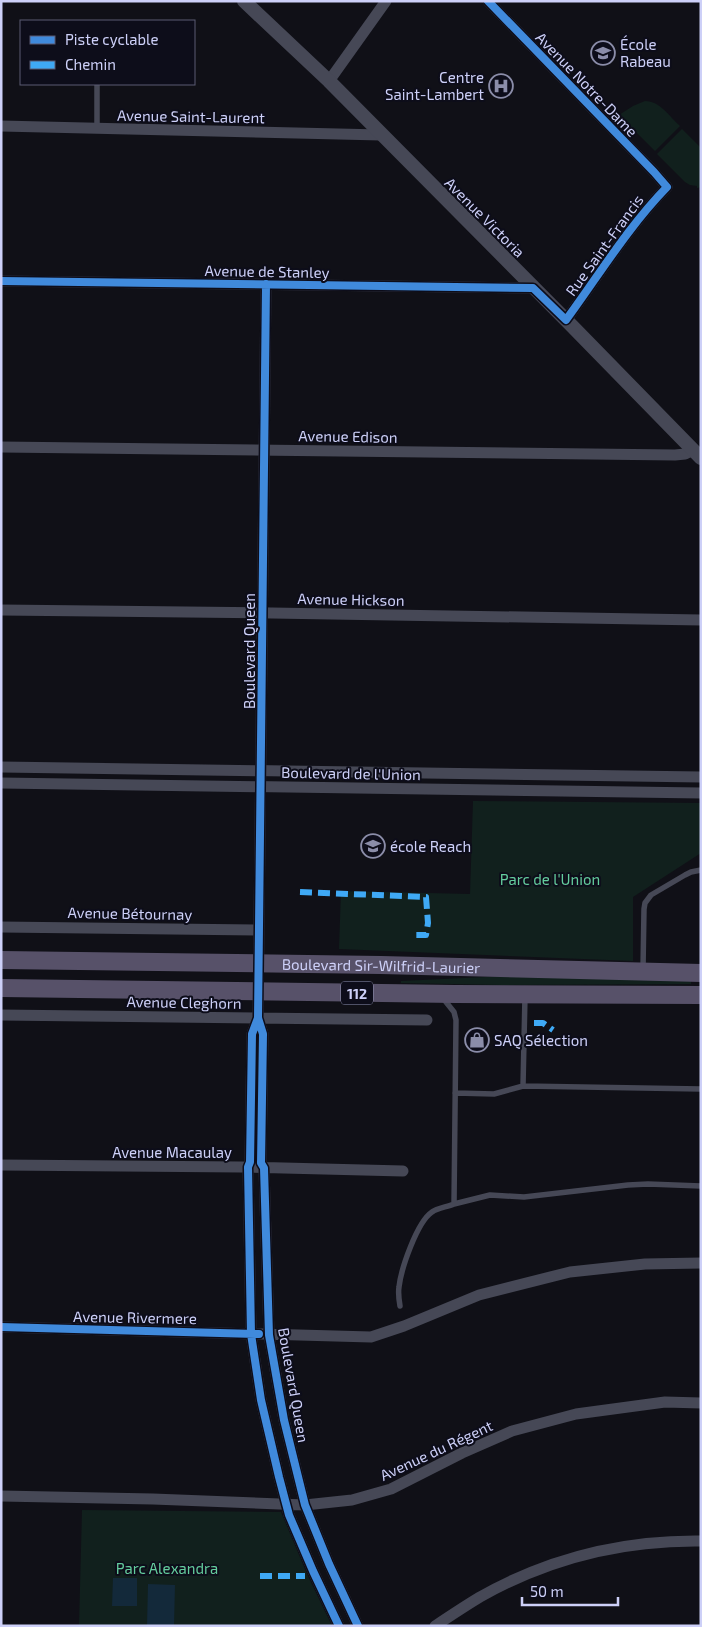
<svg xmlns="http://www.w3.org/2000/svg" width="702" height="1627" font-family="'Exo 2',sans-serif">
<style>
.green{fill:#11201d}
.water{fill:#13293a}
.lines{fill:none;stroke-linecap:round;stroke-linejoin:round}
.service{stroke:#464856;stroke-width:5.5}
.minor{stroke:#464856;stroke-width:11}
.tertiary{stroke:#464856;stroke-width:14}
.primary{stroke:#575169;stroke-width:18}
.quiet{stroke:#3fa9f5;stroke-width:6;stroke-dasharray:12 6;stroke-linecap:butt}
.cycleway-casing{stroke:#0d0d1a;stroke-width:11}
.cycleway{stroke:#408adc;stroke-width:8}
.labels{text-anchor:middle;dominant-baseline:central;stroke-width:4;stroke-linejoin:round;paint-order:stroke}
.shield{fill:#0d0d1a;stroke:#9396b5;stroke-width:1}
.shield-label{font-size:14px;font-weight:bold;fill:#cdd0f8}
.poi-label{font-size:15px;fill:#cdd0f8;stroke:#0d0d1a;text-anchor:start}
.street-label{font-size:15px;fill:#cdd0f8;stroke:#0d0d1a}
.park-label{font-size:15px;fill:#64cd9e;stroke:#0d0d1a}
</style>
<rect width="100%" height="100%" fill="#101017"/>
<path class="green" d="M645 101C660 101 669 116 680 126L655 151 619 115 633 106Z
M682 129 701 148V187L697 188V186L690 185 685 182 657 154Z
M473 801 701 803V853L633 897V961L339 949 341 891 470 894Z
M506 976 691 981V984L501 985 401 983V981Z
M82 1510 281 1512 307 1574 332 1626H79Z"/>
<path class="water" d="M113 1578H137V1606H112Z
M148 1584 175 1585 174 1626H147Z"/>
<g class="lines">
<path class="service" d="M97 84V129
M643 969 644 909 645 903 651 895 685 875 691 872 701 870
M442 997 454 1012 456 1020 454 1204 490 1195 524 1197 628 1185 648 1184 701 1186
M523 1086 525 996
M455 1093 494 1094 523 1086 701 1089
M400 1306C399 1300 398 1293 399 1287 401 1269 417 1222 432 1212 437 1208 447 1207 454 1204"/>
<path class="minor" d="M488 1 654 172 667 187C628 227 599 275 566 320
M329 81 386 1
M1 126 381 135
M1 281 533 288
M266 284 258 1018 263 1034 261 1163 264 1168 269 1335 284 1420 305 1505 329 1564 358 1626
M1 447 675 455 685 454 693 450
M1 610 272 613 701 620
M1 767 701 777
M1 783 701 793
M1 927 259 930
M1 1015 427 1020
M258 1018 252 1034 250 1162 248 1167 251 1334 261 1400 279 1477 289 1515 313 1571 339 1626
M1 1165 241 1167 403 1171
M1 1327 371 1337 404 1326 479 1295 570 1272 645 1264 701 1263
M1 1496 153 1499 305 1505 352 1500 391 1489 462 1453 512 1431 576 1414 665 1402 701 1403
M435 1626C450 1616 465 1606 480 1597 549 1558 622 1540 701 1541"/>
<path class="tertiary" d="M244 1 329 81 572 326 701 458"/>
<g class="primary">
<path id="s1" d="M1 960 381 965 701 973"/>
<path d="M1 988 455 994 701 995"/>
</g>
<path class="quiet" d="M300 892 426 897 428 923 426 935H411
M534 1023H543L553 1030
M260 1576H305"/>
<g class="cycleway-casing">
<path id="cycleway" d="M1 281 533 288 566 320C599 275 628 227 667 187L654 172 488 1
M266 284 258 1018 263 1034 261 1163 264 1168 269 1335 284 1420 305 1505 329 1564 358 1626
M258 1018 252 1034 250 1162 248 1167 251 1334 261 1400 279 1477 289 1515 313 1571 339 1626
M1 1327 259 1334"/>
</g>
<use href="#cycleway" class="cycleway"/>
</g>
<defs>
<g id="school-ring" transform="scale(1.25)"><circle r="9.5" fill="#0d0d1a" stroke="#8b8da9" stroke-width="1.5"/><path d="M0-5L7-2L0 1L-7-2ZM-4 1L0 2.5L4 1V4Q0 6-4 4Z" fill="#8b8da9"/></g>
<g id="hospital-ring" transform="scale(1.25)"><circle r="9.5" fill="#0d0d1a" stroke="#8b8da9" stroke-width="1.5"/><path d="M-5-5h3v3.5h4V-5h3V5h-3V1.5h-4V5h-3Z" fill="#8b8da9"/></g>
<g id="shop-ring" transform="scale(1.25)"><circle r="9.5" fill="#0d0d1a" stroke="#8b8da9" stroke-width="1.5"/><path d="M-5-2.5h2.3a2.7 3.5 0 0 1 5.4 0H5L5.5 6h-11ZM-1.5-2.5h3a1.5 2.3 0 0 0-3 0Z" fill="#8b8da9"/></g>
</defs>
<g fill-rule="evenodd">
<use href="#school-ring" x="603" y="53"/>
<use href="#hospital-ring" x="501" y="86"/>
<use href="#school-ring" x="373" y="846"/>
<use href="#shop-ring" x="477" y="1040"/>
</g>
<g class="labels">
<rect class="shield" x="341" y="981.5" width="32" height="23" rx="4"/>
<g class="shield-label">
<text x="357" y="993">112</text>
</g>
<g class="poi-label">
<text x="620" y="44">École<tspan x="620" dy="17">Rabeau</tspan></text>
<text x="484" y="77" text-anchor="end">Centre<tspan x="484" dy="17">Saint-Lambert</tspan></text>
<text x="390" y="846">école Reach</text>
<text x="494" y="1040">SAQ Sélection</text>
</g>
<g class="street-label">
<text transform="translate(587 84) rotate(46)">Avenue Notre-Dame</text>
<text transform="translate(191 116) rotate(1)">Avenue Saint-Laurent</text>
<text transform="translate(485 217) rotate(45)">Avenue Victoria</text>
<text transform="translate(604 245) rotate(-54)">Rue Saint-Francis</text>
<text transform="translate(267 271) rotate(1)">Avenue de Stanley</text>
<text transform="translate(348 436) rotate(1)">Avenue Edison</text>
<text transform="translate(351 599) rotate(1)">Avenue Hickson</text>
<text transform="translate(249 651) rotate(-90)">Boulevard Queen</text>
<text transform="translate(351 773) rotate(1)">Boulevard de l'Union</text>
<text transform="translate(130 913) rotate(1)">Avenue Bétournay</text>
<text stroke="none"><textPath href="#s1" startOffset="380">Boulevard Sir-Wilfrid-Laurier</textPath></text>
<text transform="translate(184 1002) rotate(1)">Avenue Cleghorn</text>
<text x="172" y="1152">Avenue Macaulay</text>
<text transform="translate(135 1317) rotate(1)">Avenue Rivermere</text>
<text transform="translate(294 1385) rotate(80)">Boulevard Queen</text>
<text transform="translate(436 1450) rotate(-25)">Avenue du Régent</text>
</g>
<g class="park-label">
<text x="550" y="879">Parc de l'Union</text>
<text x="167" y="1568">Parc Alexandra</text>
</g>
</g>
<rect width="702" height="1627" fill="none" stroke="#cdd0f8" stroke-width="5"/>
<rect x="20" y="20" width="175" height="65" fill="#0d0d1a" stroke="#5a5b73"/>
<rect x="30" y="36" width="25" height="8" fill="#408adc" stroke="#5a5b73"/>
<text x="65" y="45" font-size="15" fill="#cdd0f8">Piste cyclable</text>
<rect x="30" y="61" width="25" height="8" fill="#3fa9f5" stroke="#5a5b73"/>
<text x="65" y="70" font-size="15" fill="#cdd0f8">Chemin</text>
<path d="M522 1597v8h96v-8" fill="none" stroke="#cdd0f8" stroke-width="2.5"/>
<text x="530" y="1597" font-size="15" fill="#cdd0f8" stroke="#0d0d1a" stroke-width="4" paint-order="stroke">50 m</text>
</svg>
